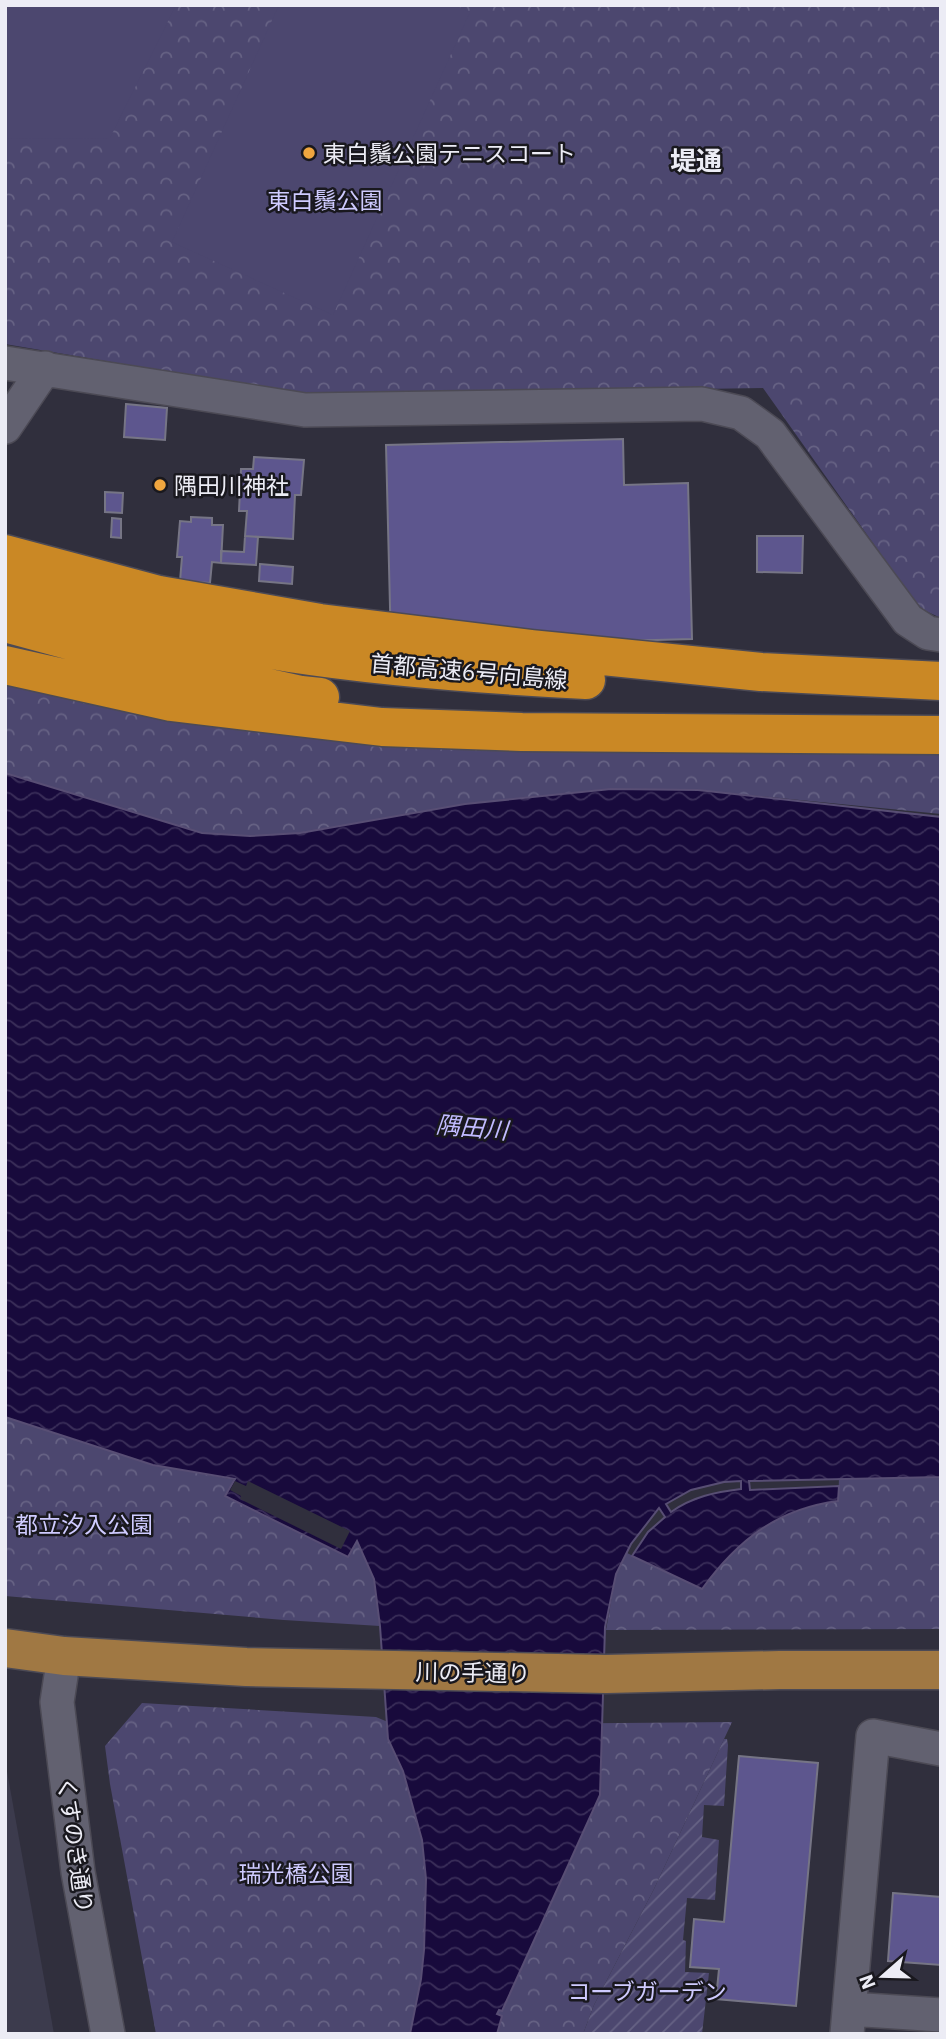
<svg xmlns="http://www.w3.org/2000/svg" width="946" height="2039" font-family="'IBM Plex Sans','Noto Sans JP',sans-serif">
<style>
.built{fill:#3c3b4d}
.park{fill:url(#park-crowns)}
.garden{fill:url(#garden-furrows)}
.pitch{fill:#4c476f}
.water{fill:url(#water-waves);stroke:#584e74;stroke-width:2;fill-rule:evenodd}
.pier{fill:#302f3d}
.building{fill:#5d568e;stroke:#767585;stroke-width:2}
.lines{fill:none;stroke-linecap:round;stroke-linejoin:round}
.minor-casing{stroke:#4c4a55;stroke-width:36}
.major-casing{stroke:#4c4a55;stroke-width:41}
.highway-casing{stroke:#4c4a55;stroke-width:41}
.minor{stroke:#626170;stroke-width:33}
.major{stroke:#a07843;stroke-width:38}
.highway{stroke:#ca8825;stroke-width:38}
.poi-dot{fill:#f0a63f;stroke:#19181e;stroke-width:2.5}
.labels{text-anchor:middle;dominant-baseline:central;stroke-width:5;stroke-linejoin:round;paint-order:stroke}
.poi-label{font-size:23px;fill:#ececf5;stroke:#19181e;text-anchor:start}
.park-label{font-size:23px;fill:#cfcbff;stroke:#19181e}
.street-label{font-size:23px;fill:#ececf5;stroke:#19181e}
.water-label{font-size:24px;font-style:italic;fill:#c1bbff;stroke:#19181e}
.quarter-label{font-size:26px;font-weight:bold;fill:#ececf5;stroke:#19181e}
</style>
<defs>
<pattern id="park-crowns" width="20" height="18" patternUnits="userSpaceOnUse" patternTransform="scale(1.75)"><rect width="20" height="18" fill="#4c476f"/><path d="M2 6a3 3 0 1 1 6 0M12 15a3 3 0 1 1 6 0" fill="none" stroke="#666284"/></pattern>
<pattern id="garden-furrows" width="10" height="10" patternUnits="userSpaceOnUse" patternTransform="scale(1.75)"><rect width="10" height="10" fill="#4c476f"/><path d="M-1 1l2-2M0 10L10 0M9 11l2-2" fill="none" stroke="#666284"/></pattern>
<pattern id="water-waves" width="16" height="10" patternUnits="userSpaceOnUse" patternTransform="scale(1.75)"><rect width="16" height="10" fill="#180a3c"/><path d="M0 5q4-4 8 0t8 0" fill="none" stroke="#3a2e59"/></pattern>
</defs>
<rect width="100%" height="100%" fill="#302f3d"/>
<path class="built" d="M5 1760 54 2034H5Z"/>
<path class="park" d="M5 5H941V618L919 608 763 388 307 395 5 344Z
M5 644 129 680 286 709 807 720H941V814L698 790 611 789 465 804 300 833 250 836 202 833 5 773Z
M5 1417 153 1465 236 1480 226 1497 348 1557 357 1540 374 1579 380 1626 284 1620 5 1596Z
M941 1477V1629L606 1630 616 1574 627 1553 702 1589C738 1540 776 1509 838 1501L839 1479Z
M142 1703 376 1717 395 1725 732 1722 654 1889 594 2005 583 2034H156L110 1784 105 1746Z"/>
<path class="garden" d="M724 1739H727L728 1745 724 1806 704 1805 702 1837 719 1840 715 1900 687 1898 683 1940 686 1941 685 1972 709 1973 702 2034H583L594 2005 654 1889Z"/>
<path class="pitch" d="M5 5H176L110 138 5 139Z
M279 5H455L470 12 333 315 172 242Z"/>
<path class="water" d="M5 773 202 833 250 836 300 833 465 804 611 789 698 790 941 817V1477L749 1481 750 1490 839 1486 838 1501C777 1509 738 1540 702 1589L632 1556 648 1532 665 1517 659 1508 631 1544 616 1574 605 1627 600 1795 502 2011 499 2010 497 2014 502 2016 497 2034H410L421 1979 424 1950 426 1879 422 1840 403 1771 388 1739 380 1626 374 1579 357 1541 348 1557 225 1496 235 1479 153 1465 5 1417ZM724 1482 741 1481V1489C715 1492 692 1497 671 1512L666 1504 691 1490Z"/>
<path class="pier" d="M235 1481 246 1486 248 1481 350 1531 341 1549 240 1499 241 1496 230 1490Z"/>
<path class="building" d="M126 404 167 408 165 440 124 437Z
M623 439 624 485 688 483 692 639 391 647 386 445Z
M254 457 304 460 301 495H295L293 539 245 536 247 511H239L241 469H253Z
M105 492 123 493 122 513 105 512Z
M191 517 212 518V525H223L221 563 212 562 210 583 180 581 182 557H177L180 521 191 522Z
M112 518 121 519V538L111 537Z
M245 536 258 537 256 565 221 563V551L244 552Z
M757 536H803L802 573 757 572Z
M260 564 293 567 292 584 259 581Z
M739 1756 818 1763 796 2006 716 1999 719 1969 690 1967 694 1919 724 1922Z
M893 1893 941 1897V1965L888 1961Z"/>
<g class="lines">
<g class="minor-casing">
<path id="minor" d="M5 363 305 410 702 404 741 413 770 434 908 620 928 633 941 635
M5 427 45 368
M64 1656 57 1702 78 1872 108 2034
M850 2009 941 2015
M847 2034 873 1736 941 1749"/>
</g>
<g class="major-casing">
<path id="major" d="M5 1648 64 1656 246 1667 606 1674 780 1670H941"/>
</g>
<g class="highway-casing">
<path id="highway" d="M5 554 159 595 320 623 532 649 761 672 941 681
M5 589C99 615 194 637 290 653 388 668 488 675 586 680
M5 623 141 660 301 695 320 697
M5 665 171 702 382 727 522 732 941 735"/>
</g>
<use href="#minor" class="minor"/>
<use href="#major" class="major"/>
<use href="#highway" class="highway"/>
</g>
<g class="poi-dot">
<circle cx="309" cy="153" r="7"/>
<circle cx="160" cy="485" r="7"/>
</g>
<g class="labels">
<g class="poi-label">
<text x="323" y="153">東白鬚公園テニスコート</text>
<text x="174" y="485">隅田川神社</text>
</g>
<g class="park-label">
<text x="325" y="200">東白鬚公園</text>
<text x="84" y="1524">都立汐入公園</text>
<text x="296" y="1873">瑞光橋公園</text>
<text x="647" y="1991">コーブガーデン</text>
</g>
<g class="street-label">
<text transform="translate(469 671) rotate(5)">首都高速6号向島線</text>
<text transform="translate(473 1672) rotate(1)">川の手通り</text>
<text transform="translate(76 1845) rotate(82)">くすのき通り</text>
</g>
<g class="water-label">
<text transform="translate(472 1127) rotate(5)">隅田川</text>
</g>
<g class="quarter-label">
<text x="696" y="160">堤通</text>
</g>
</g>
<rect width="946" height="2039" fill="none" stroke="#ececf5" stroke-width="14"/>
<g transform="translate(883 1976) rotate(250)" stroke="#19181e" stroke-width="5" paint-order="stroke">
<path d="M0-5L12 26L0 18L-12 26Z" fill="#ececf5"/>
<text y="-10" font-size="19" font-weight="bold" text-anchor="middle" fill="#ececf5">N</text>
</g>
</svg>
